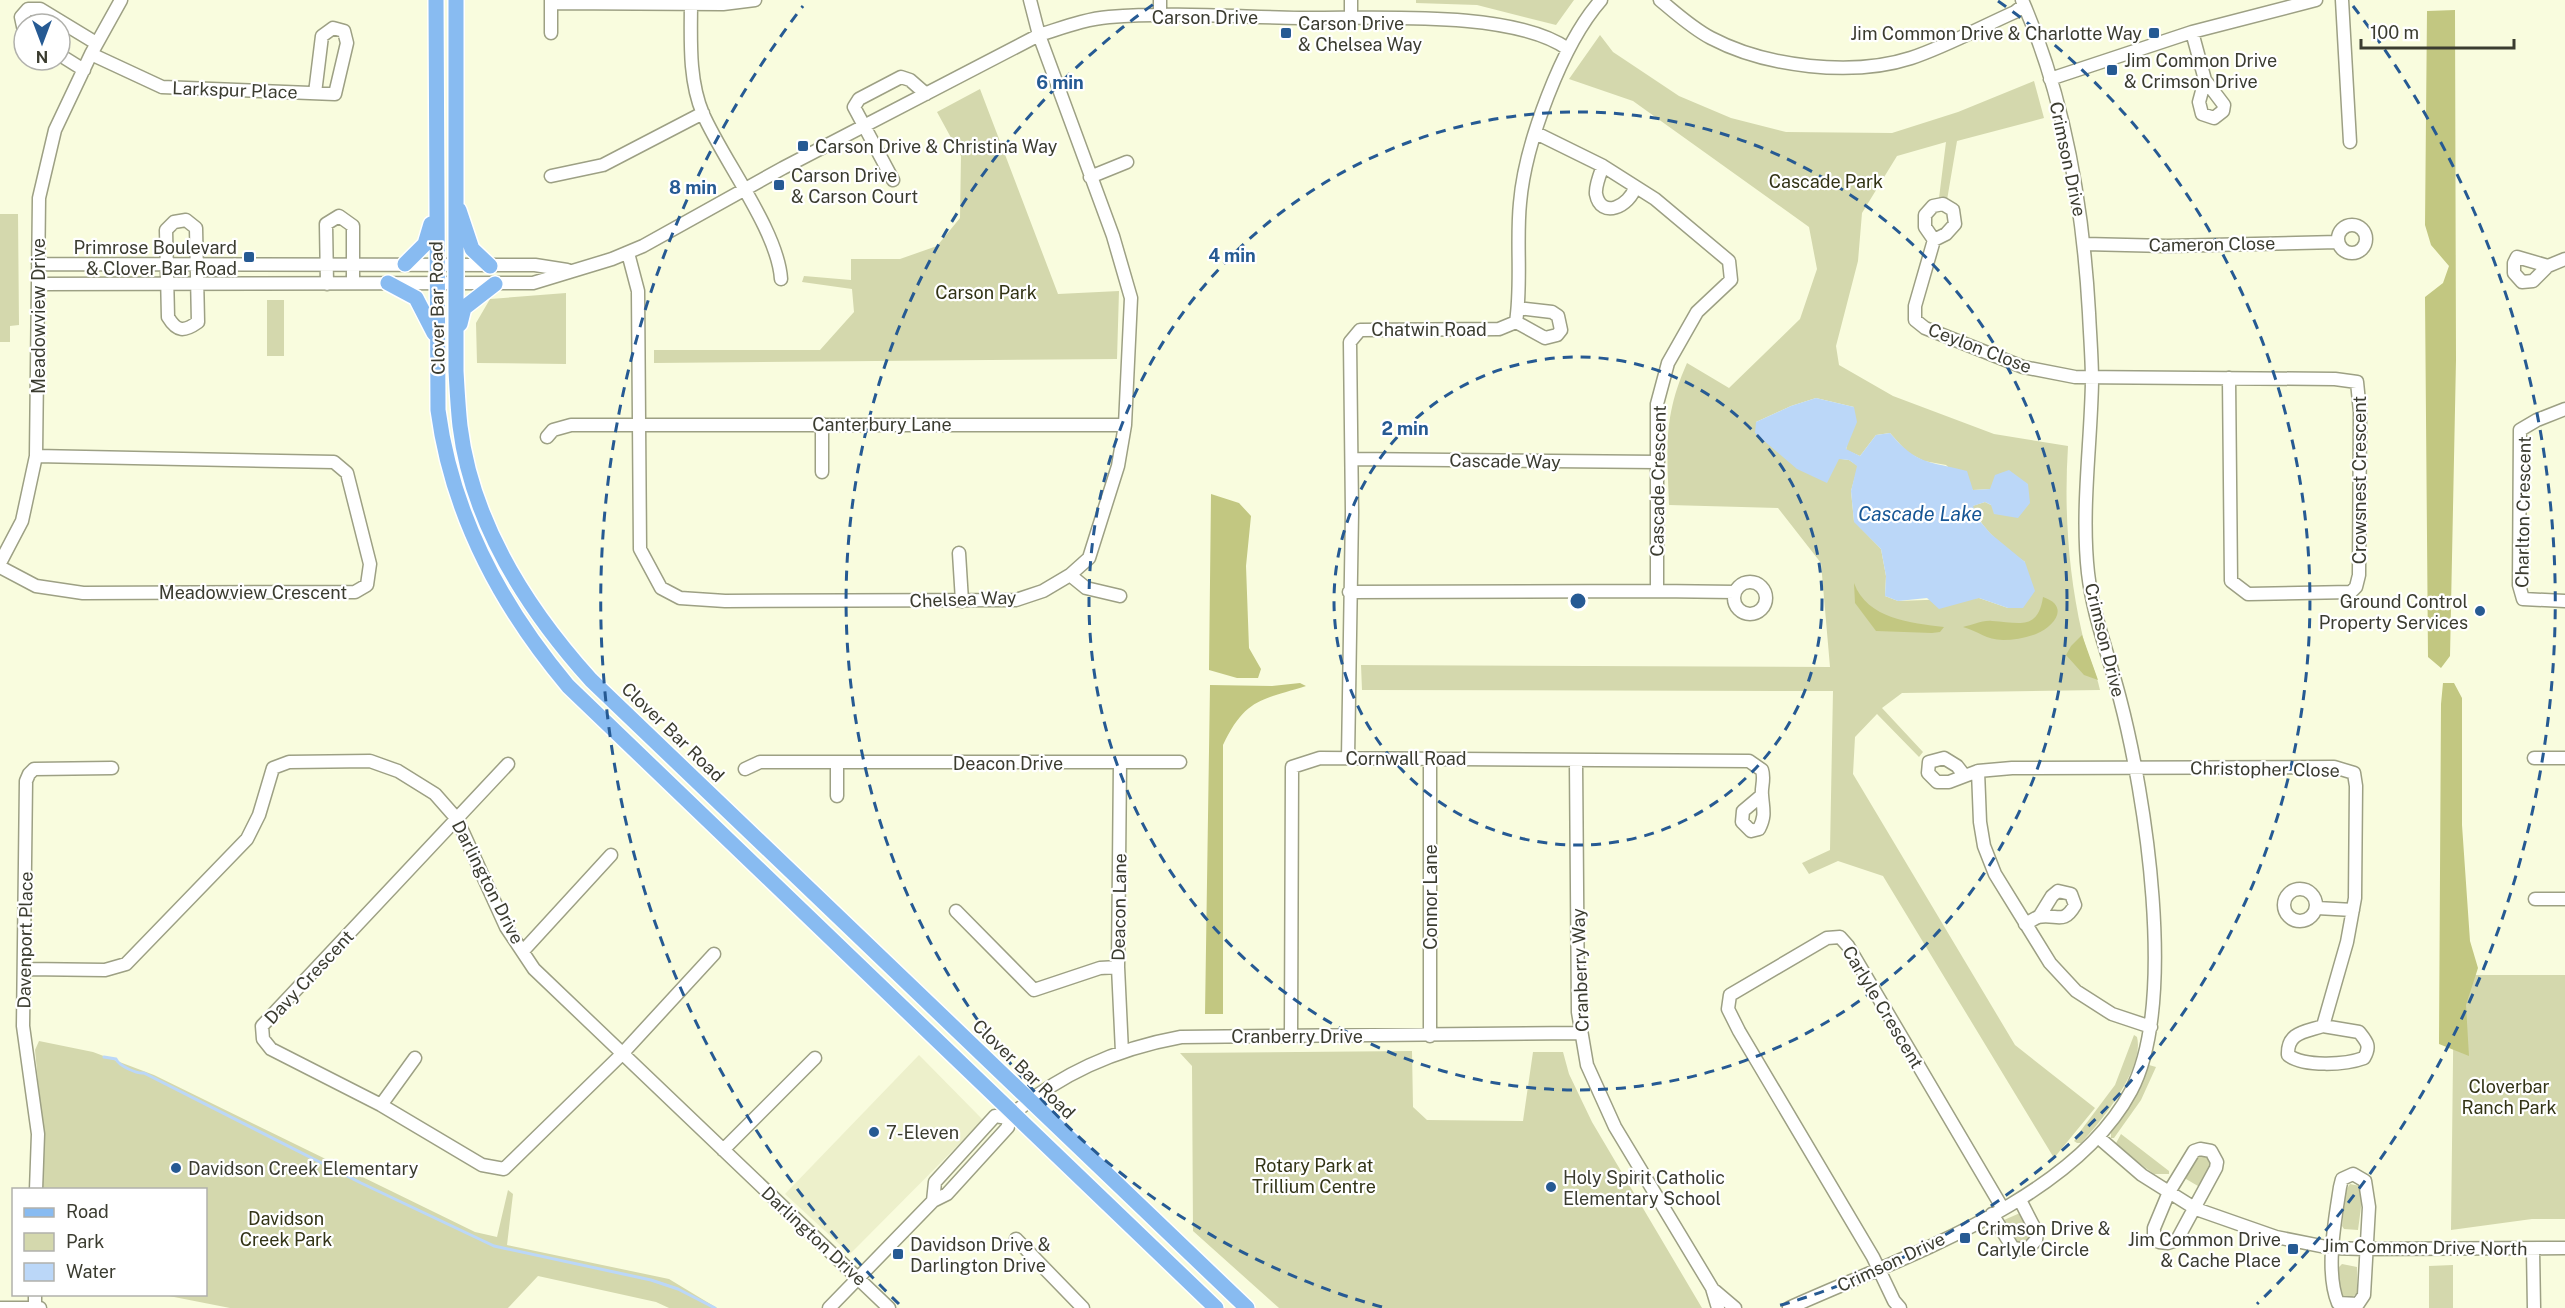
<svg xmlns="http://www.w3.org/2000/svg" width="2565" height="1308" font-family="'Public Sans',sans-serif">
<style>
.built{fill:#edf0cb}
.green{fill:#d4d8ad;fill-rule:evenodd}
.forest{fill:#c2c781}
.water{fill:#bbd7f8}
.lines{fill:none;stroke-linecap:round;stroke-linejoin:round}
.stream{stroke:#bbd7f8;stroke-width:3}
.minor-casing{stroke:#9da084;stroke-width:15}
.major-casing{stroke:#fff;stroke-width:18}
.minor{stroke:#fff;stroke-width:12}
.major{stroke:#88bbf1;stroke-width:15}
.ring{fill:none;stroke:#265a93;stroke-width:3;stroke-dasharray:10 8}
.poi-dot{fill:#265a93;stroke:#fff;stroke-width:2}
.labels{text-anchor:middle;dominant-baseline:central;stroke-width:4.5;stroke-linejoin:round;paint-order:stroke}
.street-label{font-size:18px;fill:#3b3c30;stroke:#fff}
.poi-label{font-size:18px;fill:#3b3c30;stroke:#fff;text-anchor:start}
.park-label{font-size:18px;fill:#323315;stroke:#fff}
.water-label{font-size:20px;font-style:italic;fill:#165695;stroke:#fff}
.centre{fill:#265a93;stroke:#fff;stroke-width:3}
.ring-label{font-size:18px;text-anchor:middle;font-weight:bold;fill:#265a93;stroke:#fff;stroke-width:4.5;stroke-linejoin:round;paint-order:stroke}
</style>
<rect width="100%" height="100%" fill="#f9fcde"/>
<path class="built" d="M919 1055 983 1120 850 1254 785 1194Z"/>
<path class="green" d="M1416 0H1574L1556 25 1477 5 1416 3Z
M1600 35 1613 52 1679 96 1731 118 1786 132 1892 133 1958 112 2034 81 2044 118 1957 141 1947 200 1939 198 1946 142 1897 156 1862 213 1858 261 1836 346 1839 365 1893 396 1994 434 2068 446C2064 509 2068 571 2082 633 2086 653 2096 670 2100 690L1902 693 1882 708 1923 752 1919 757 1877 714 1855 737 1853 774 2015 1045 2095 1108 2054 1158 1883 876 1838 861 1809 874 1802 863 1830 850 1833 691 1362 690 1361 665 1830 667 1821 563 1778 508 1669 505C1667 447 1663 417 1687 363L1729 388 1800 319 1817 269 1809 227 1633 101 1569 79ZM1816 398 1854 407 1846 450 1860 456 1876 435 1890 433 1907 452 1924 461 1946 465 1973 490 1991 489V505L1985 502 1972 506C1983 531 2003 547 2025 562L2008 608 1979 598 1898 601 1885 596 1886 576 1881 549 1854 521 1851 491 1858 466 1849 460 1777 450 1756 433V422L1791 406Z
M980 89 1058 294 1119 291 1117 359 654 363V350H820L854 312 852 289 802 282 804 276 851 280V259H900L937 246 960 218 961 156 937 112Z
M0 214H18L19 325 10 326V342H0Z
M566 293V364L477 363 476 323 490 299Z
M267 300H284V356H267Z
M2454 975H2565V1219H2532L2451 1230Z
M2134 1035 2137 1037C2145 1068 2101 1122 2081 1143H2077L2074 1141 2080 1134 2079 1133 2115 1085Z
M39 1041 93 1052 154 1075 475 1232 497 1237 508 1190 513 1194 507 1245 669 1279 717 1308H669L656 1302 538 1276 508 1308H230L169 1296 128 1295 206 1294V1190L43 1189 44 1144 35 1050Z
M1412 1051 1413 1107 1427 1120 1523 1121 1533 1052H1563L1569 1074 1592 1122 1702 1308H1279L1193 1231 1192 1066 1180 1053Z
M2149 1065 2156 1067 2141 1100 2114 1138H2111V1128L2130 1106Z
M2121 1134 2169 1171V1174H2154L2115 1145Z
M2199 1155H2206L2212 1163 2198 1186 2186 1179V1175Z
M2350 1184 2360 1186 2363 1192 2358 1230 2344 1229 2342 1226 2346 1190Z
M2020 1213 2030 1235 2028 1240 2021 1243 2014 1239 2004 1220Z
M2342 1264 2357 1267V1293L2350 1299 2343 1296 2339 1291V1267Z
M2453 1265V1308H2429V1266Z"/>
<path class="forest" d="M2455 10 2456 360 2450 656 2441 668 2428 657 2425 297 2443 283 2449 266 2431 245 2425 225 2427 11Z
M1211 494 1239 503 1251 516 1246 566 1249 648 1261 669 1258 678H1237L1209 670Z
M1854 583C1867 619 1911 623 1944 627L1940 632 1932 633 1876 631 1855 603Z
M2043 597C2070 606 2055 626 2036 634 2025 638 2014 640 2003 640 1986 640 1978 631 1963 627 1973 625 1982 620 1992 621 2017 622 2038 632 2043 597Z
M2082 635 2098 680 2084 675 2066 655 2071 646Z
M1300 683 1306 686C1261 700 1245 699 1223 745V1014H1205L1210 685 1272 686Z
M2443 683H2454L2462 698V825L2470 941 2478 968 2466 1005 2469 1056 2439 1044 2441 704Z"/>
<path class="water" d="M1816 398 1854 407 1857 422 1846 449 1860 456 1876 435 1890 433C1917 465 1928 461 1967 471L1973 490 1990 489 1995 475 2009 470 2028 484 2030 503 2018 518 1994 514 1991 505 1985 502 1973 506 1978 519 1991 534 2025 562 2035 591 2023 608H2008L1979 598 1939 609 1927 598 1898 601 1885 596 1886 576 1881 549 1854 522 1851 491 1857 466 1849 460 1839 459 1827 483 1797 469 1755 433 1756 422 1791 406Z"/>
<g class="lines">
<path class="stream" d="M104 1057 116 1059C119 1066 137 1074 144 1073L361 1183 494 1246 651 1280 678 1289 715 1308"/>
<g class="minor-casing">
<path id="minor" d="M691 0C691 37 688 79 703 114 723 160 778 231 781 279
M1160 0V16
M1660 0C1677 14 1692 28 1711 38 1766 67 1852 77 1911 58 1947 46 1981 27 2015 12L2024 5
M2342 0 2350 142
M551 3 723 4 755 0
M1351 18V0
M24 31 21 17 28 9H40L96 43
M2192 32 2205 80 2224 105 2223 111 2214 118 2202 114 2199 102 2205 80
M551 33V0
M91 54 162 87 335 94 347 43 344 31 333 28 322 36 315 93
M60 55 84 70
M2050 79 2192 32 2316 0
M1603 166C1600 174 1595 186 1596 194 1601 220 1630 206 1635 187
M551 176 603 165 703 113
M1090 177 1127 162
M893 180 854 107 859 99 901 77 910 80 926 94
M1943 204 1953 210 1955 224 1946 234 1934 240 1925 227V215L1933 206Z
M186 220 196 228 198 322C184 332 177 332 168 317L166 230 174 222Z
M2338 239a14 14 0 1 1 28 0a14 14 0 1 1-28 0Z
M1934 240 1915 306V320L1925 328 2023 367 2075 377 2335 379 2357 382 2360 412 2359 575 2356 587 2351 592 2248 594 2231 581 2229 378
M2085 244 2167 246 2338 242
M628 253 638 291 640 549 661 588 680 598 725 601 1016 600 1043 591 1070 575 1089 558 1118 466 1125 425 1131 298 1113 236 1039 35 1030 0
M2517 257 2548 266 2533 281 2522 282 2514 273V263Z
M38 264 535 265 567 270
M2548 266 2565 259
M38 284 533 283 612 259 643 246 783 168 1039 35C1062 28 1085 19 1109 17 1173 12 1237 17 1300 18 1370 19 1512 9 1568 49
M327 284 326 224 339 216 353 226V283
M1516 322 1545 338 1557 335 1561 330 1558 316 1552 312 1518 308
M2565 409 2537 420 2520 430 2519 585 2523 599 2565 601
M822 424V472
M547 437 553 430 571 425H1125
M1352 459 1658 462
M959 553 962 601
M0 563 22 521 36 456 39 198 55 130 91 54 121 0
M0 567 36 586 83 593 355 592 367 585 370 564 347 473 334 462 36 456
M1070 575 1086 588 1120 596
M1734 598a16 16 0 1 1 32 0a16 16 0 1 1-32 0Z
M1657 591 1735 592
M1349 592 1657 591V404L1668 363 1697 312 1731 280 1729 261 1655 199 1603 166 1536 133
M1348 758 1352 512 1350 342 1360 330 1499 329 1516 322C1522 283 1516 242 1520 203 1525 144 1562 44 1601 0
M2534 758H2565
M1576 762 1578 1012 1587 1065 1615 1127 1712 1288 1718 1308
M837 763V796
M1120 763 1118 967 1122 1052
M508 764 262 1026 263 1039 271 1049 381 1105 482 1165 504 1169 622 1054 714 954
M745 769 760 762H1180
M1964 775 1957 766 1944 758 1929 762 1928 773 1937 782H1949L1978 771
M2284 905a16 16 0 1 1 32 0a16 16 0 1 1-32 0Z
M2535 899H2565
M2317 908 2353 910
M956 911 1034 990 1100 968 1118 967
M2025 924C2029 922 2034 919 2038 917 2057 913 2063 926 2075 905L2071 894 2058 891 2052 896 2039 917
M523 951 611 855
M26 969 105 970 126 964 247 839 259 815 273 768 289 762 370 761 398 771 435 794 457 819 506 927 534 969 889 1308
M2323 1026 2359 1032C2367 1042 2371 1046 2364 1058 2345 1065 2304 1067 2288 1055 2287 1032 2305 1032 2323 1026Z
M2151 1027 2112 1014 2076 991 2050 963 1995 874 1984 846 1980 822 1978 771 2012 768 2334 767 2354 773 2356 786 2355 898 2347 942 2323 1026
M1291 1036 1292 767 1320 758 1749 761 1762 770C1765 779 1761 787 1762 795 1763 810 1766 815 1759 829L1751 831 1742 822 1743 811 1762 795
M1430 1036V757
M381 1105 415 1058
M1008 1118C1059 1074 1115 1049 1181 1037L1580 1033
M2098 1137 2142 1175 2196 1209 2276 1237 2331 1248 2365 1249 2565 1248
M2200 1149 2211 1151 2217 1162 2216 1168 2177 1240 2168 1243 2159 1242 2154 1234V1228L2169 1192 2194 1151Z
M723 1150 815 1058
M2353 1174 2365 1181 2369 1207 2364 1295 2358 1304 2338 1303C2325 1272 2335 1220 2340 1187L2342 1179Z
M36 1190 38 1134 23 1026 26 781 29 774 34 769 112 768
M933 1201 935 1182 995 1116 1008 1118
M1992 1214 2013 1248 2027 1250 2036 1240 2037 1233 2020 1200
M1016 1239 1083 1308
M2533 1250 2534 1308
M1715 1291 1735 1308
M35 1294V1308
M0 1308H40
M829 1308 933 1201 947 1194 1008 1127V1118
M1789 1308C1899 1258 2072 1202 2131 1091 2178 1002 2145 794 2120 699 2109 656 2093 616 2088 573 2081 510 2091 444 2092 381 2092 359 2090 335 2089 313 2083 206 2065 98 2022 0
M1900 1308 1894 1301 1873 1257 1739 1031 1728 1009 1730 995 1827 938 1840 937 1848 946 2003 1209"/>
</g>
<g class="major-casing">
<path id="major" d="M436 0 438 410C452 515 500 605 568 686L1216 1308
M456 0V371C457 389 458 408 460 426 472 524 527 609 591 680L1247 1308
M459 210 472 249 490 266
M405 264 425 244 431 224
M388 283 416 298 434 333
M460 324 464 308 495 284"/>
</g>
<use href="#minor" class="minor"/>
<use href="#major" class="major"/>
</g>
<g class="ring">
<circle cx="1578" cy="601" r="244"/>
<circle cx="1578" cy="601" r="489"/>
<path d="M1382 1307A733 733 0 0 1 1158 1M1998 1A733 733 0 0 1 1774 1307"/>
<path d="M899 1304A977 977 0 0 1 803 6M2353 6A977 977 0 0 1 2257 1304"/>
</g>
<g class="poi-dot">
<rect x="1280" y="27" width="12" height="12" rx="3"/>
<rect x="2148" y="27" width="12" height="12" rx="3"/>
<rect x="2106" y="64" width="12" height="12" rx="3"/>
<rect x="797" y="140" width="12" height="12" rx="3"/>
<rect x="773" y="179" width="12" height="12" rx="3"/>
<rect x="243" y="251" width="12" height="12" rx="3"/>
<circle cx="2480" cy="611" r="6"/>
<circle cx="874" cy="1132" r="6"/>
<circle cx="176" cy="1168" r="6"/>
<circle cx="1551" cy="1187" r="6"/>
<rect x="1959" y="1232" width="12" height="12" rx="3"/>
<rect x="2287" y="1243" width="12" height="12" rx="3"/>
<rect x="892" y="1248" width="12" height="12" rx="3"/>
</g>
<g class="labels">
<g class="street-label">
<text x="1205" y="17">Carson Drive</text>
<text transform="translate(235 90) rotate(2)">Larkspur Place</text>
<text transform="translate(2068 159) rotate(78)">Crimson Drive</text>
<text transform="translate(2212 244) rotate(-1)">Cameron Close</text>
<text transform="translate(437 308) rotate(-91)">Clover Bar Road</text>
<text transform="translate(38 316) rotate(-90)">Meadowview Drive</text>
<text x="1429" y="329">Chatwin Road</text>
<text transform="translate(1980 348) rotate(21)">Ceylon Close</text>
<text x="882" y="424">Canterbury Lane</text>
<text transform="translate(1505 461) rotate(1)">Cascade Way</text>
<text transform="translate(2359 480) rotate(-90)">Crowsnest Crescent</text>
<text transform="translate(1658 481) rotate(-89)">Cascade Crescent</text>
<text transform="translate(2523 512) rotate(-89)">Charlton Crescent</text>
<text x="253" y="592">Meadowview Crescent</text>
<text transform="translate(963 599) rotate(-2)">Chelsea Way</text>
<text transform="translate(2105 640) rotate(76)">Crimson Drive</text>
<text transform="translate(673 732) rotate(44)">Clover Bar Road</text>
<text x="1406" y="758">Cornwall Road</text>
<text x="1008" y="763">Deacon Drive</text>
<text transform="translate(2265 769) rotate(1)">Christopher Close</text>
<text transform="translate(488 882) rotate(63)">Darlington Drive</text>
<text transform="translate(1430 897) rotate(-90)">Connor Lane</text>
<text transform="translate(1119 907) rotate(-89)">Deacon Lane</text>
<text transform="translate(25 940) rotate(-89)">Davenport Place</text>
<text transform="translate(1580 970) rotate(-92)">Cranberry Way</text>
<text transform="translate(309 977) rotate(-47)">Davy Crescent</text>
<text transform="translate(1883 1007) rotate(59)">Carlyle Crescent</text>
<text x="1297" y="1036">Cranberry Drive</text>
<text transform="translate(1024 1069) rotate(44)">Clover Bar Road</text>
<text transform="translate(814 1236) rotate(43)">Darlington Drive</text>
<text transform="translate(2425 1247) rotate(1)">Jim Common Drive North</text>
<text transform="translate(1891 1262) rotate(-25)">Crimson Drive</text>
</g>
<g class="poi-label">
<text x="1298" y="23">Carson Drive<tspan x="1298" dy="21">&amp; Chelsea Way</tspan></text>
<text x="2142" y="33" text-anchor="end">Jim Common Drive &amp; Charlotte Way</text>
<text x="2124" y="60">Jim Common Drive<tspan x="2124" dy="21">&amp; Crimson Drive</tspan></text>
<text x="815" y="146">Carson Drive &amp; Christina Way</text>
<text x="791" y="175">Carson Drive<tspan x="791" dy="21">&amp; Carson Court</tspan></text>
<text x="237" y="247" text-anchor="end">Primrose Boulevard<tspan x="237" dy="21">&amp; Clover Bar Road</tspan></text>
<text x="2468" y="601" text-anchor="end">Ground Control<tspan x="2468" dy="21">Property Services</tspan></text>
<text x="886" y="1132">7-Eleven</text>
<text x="188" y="1168">Davidson Creek Elementary</text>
<text x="1563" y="1177">Holy Spirit Catholic<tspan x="1563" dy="21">Elementary School</tspan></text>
<text x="1977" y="1228">Crimson Drive &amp;<tspan x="1977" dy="21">Carlyle Circle</tspan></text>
<text x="2281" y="1239" text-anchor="end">Jim Common Drive<tspan x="2281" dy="21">&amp; Cache Place</tspan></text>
<text x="910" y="1244">Davidson Drive &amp;<tspan x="910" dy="21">Darlington Drive</tspan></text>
</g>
<g class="park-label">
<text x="1826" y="181">Cascade Park</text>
<text x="986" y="292">Carson Park</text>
<text x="2509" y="1086">Cloverbar<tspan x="2509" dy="21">Ranch Park</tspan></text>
<text x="1314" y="1165">Rotary Park at<tspan x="1314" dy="21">Trillium Centre</tspan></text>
<text x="286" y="1218">Davidson<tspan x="286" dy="21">Creek Park</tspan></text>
</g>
<g class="water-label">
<text x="1920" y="514">Cascade Lake</text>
</g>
</g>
<circle cx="1578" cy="601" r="9" class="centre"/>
<g class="ring-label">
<text x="1060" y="89">6 min</text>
<text x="693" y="194">8 min</text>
<text x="1232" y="262">4 min</text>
<text x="1405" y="435">2 min</text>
</g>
<rect x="12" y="1188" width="195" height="108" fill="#ffffff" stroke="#b1b1ac" stroke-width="1.5"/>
<rect x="24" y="1208" width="30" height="9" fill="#88bbf1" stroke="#b1b1ac" stroke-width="1.5"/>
<text x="66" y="1218" font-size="18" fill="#3b3c30">Road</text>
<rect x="24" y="1233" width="30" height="18" fill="#d4d8ad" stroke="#b1b1ac" stroke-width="1.5"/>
<text x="66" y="1248" font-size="18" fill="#3b3c30">Park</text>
<rect x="24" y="1263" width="30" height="18" fill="#bbd7f8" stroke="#b1b1ac" stroke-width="1.5"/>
<text x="66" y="1278" font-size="18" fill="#3b3c30">Water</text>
<g transform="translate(42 42) rotate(180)"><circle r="28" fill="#ffffff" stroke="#b1b1ac" stroke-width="1.5"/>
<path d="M0-4.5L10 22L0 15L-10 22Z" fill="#265a93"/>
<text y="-9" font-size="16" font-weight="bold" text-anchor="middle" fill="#3b3c30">N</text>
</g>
<path d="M2361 39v9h153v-9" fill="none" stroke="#3b3c30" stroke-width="3"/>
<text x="2370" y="39" font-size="18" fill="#3b3c30" stroke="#ffffff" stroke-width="4.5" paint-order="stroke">100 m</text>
</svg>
